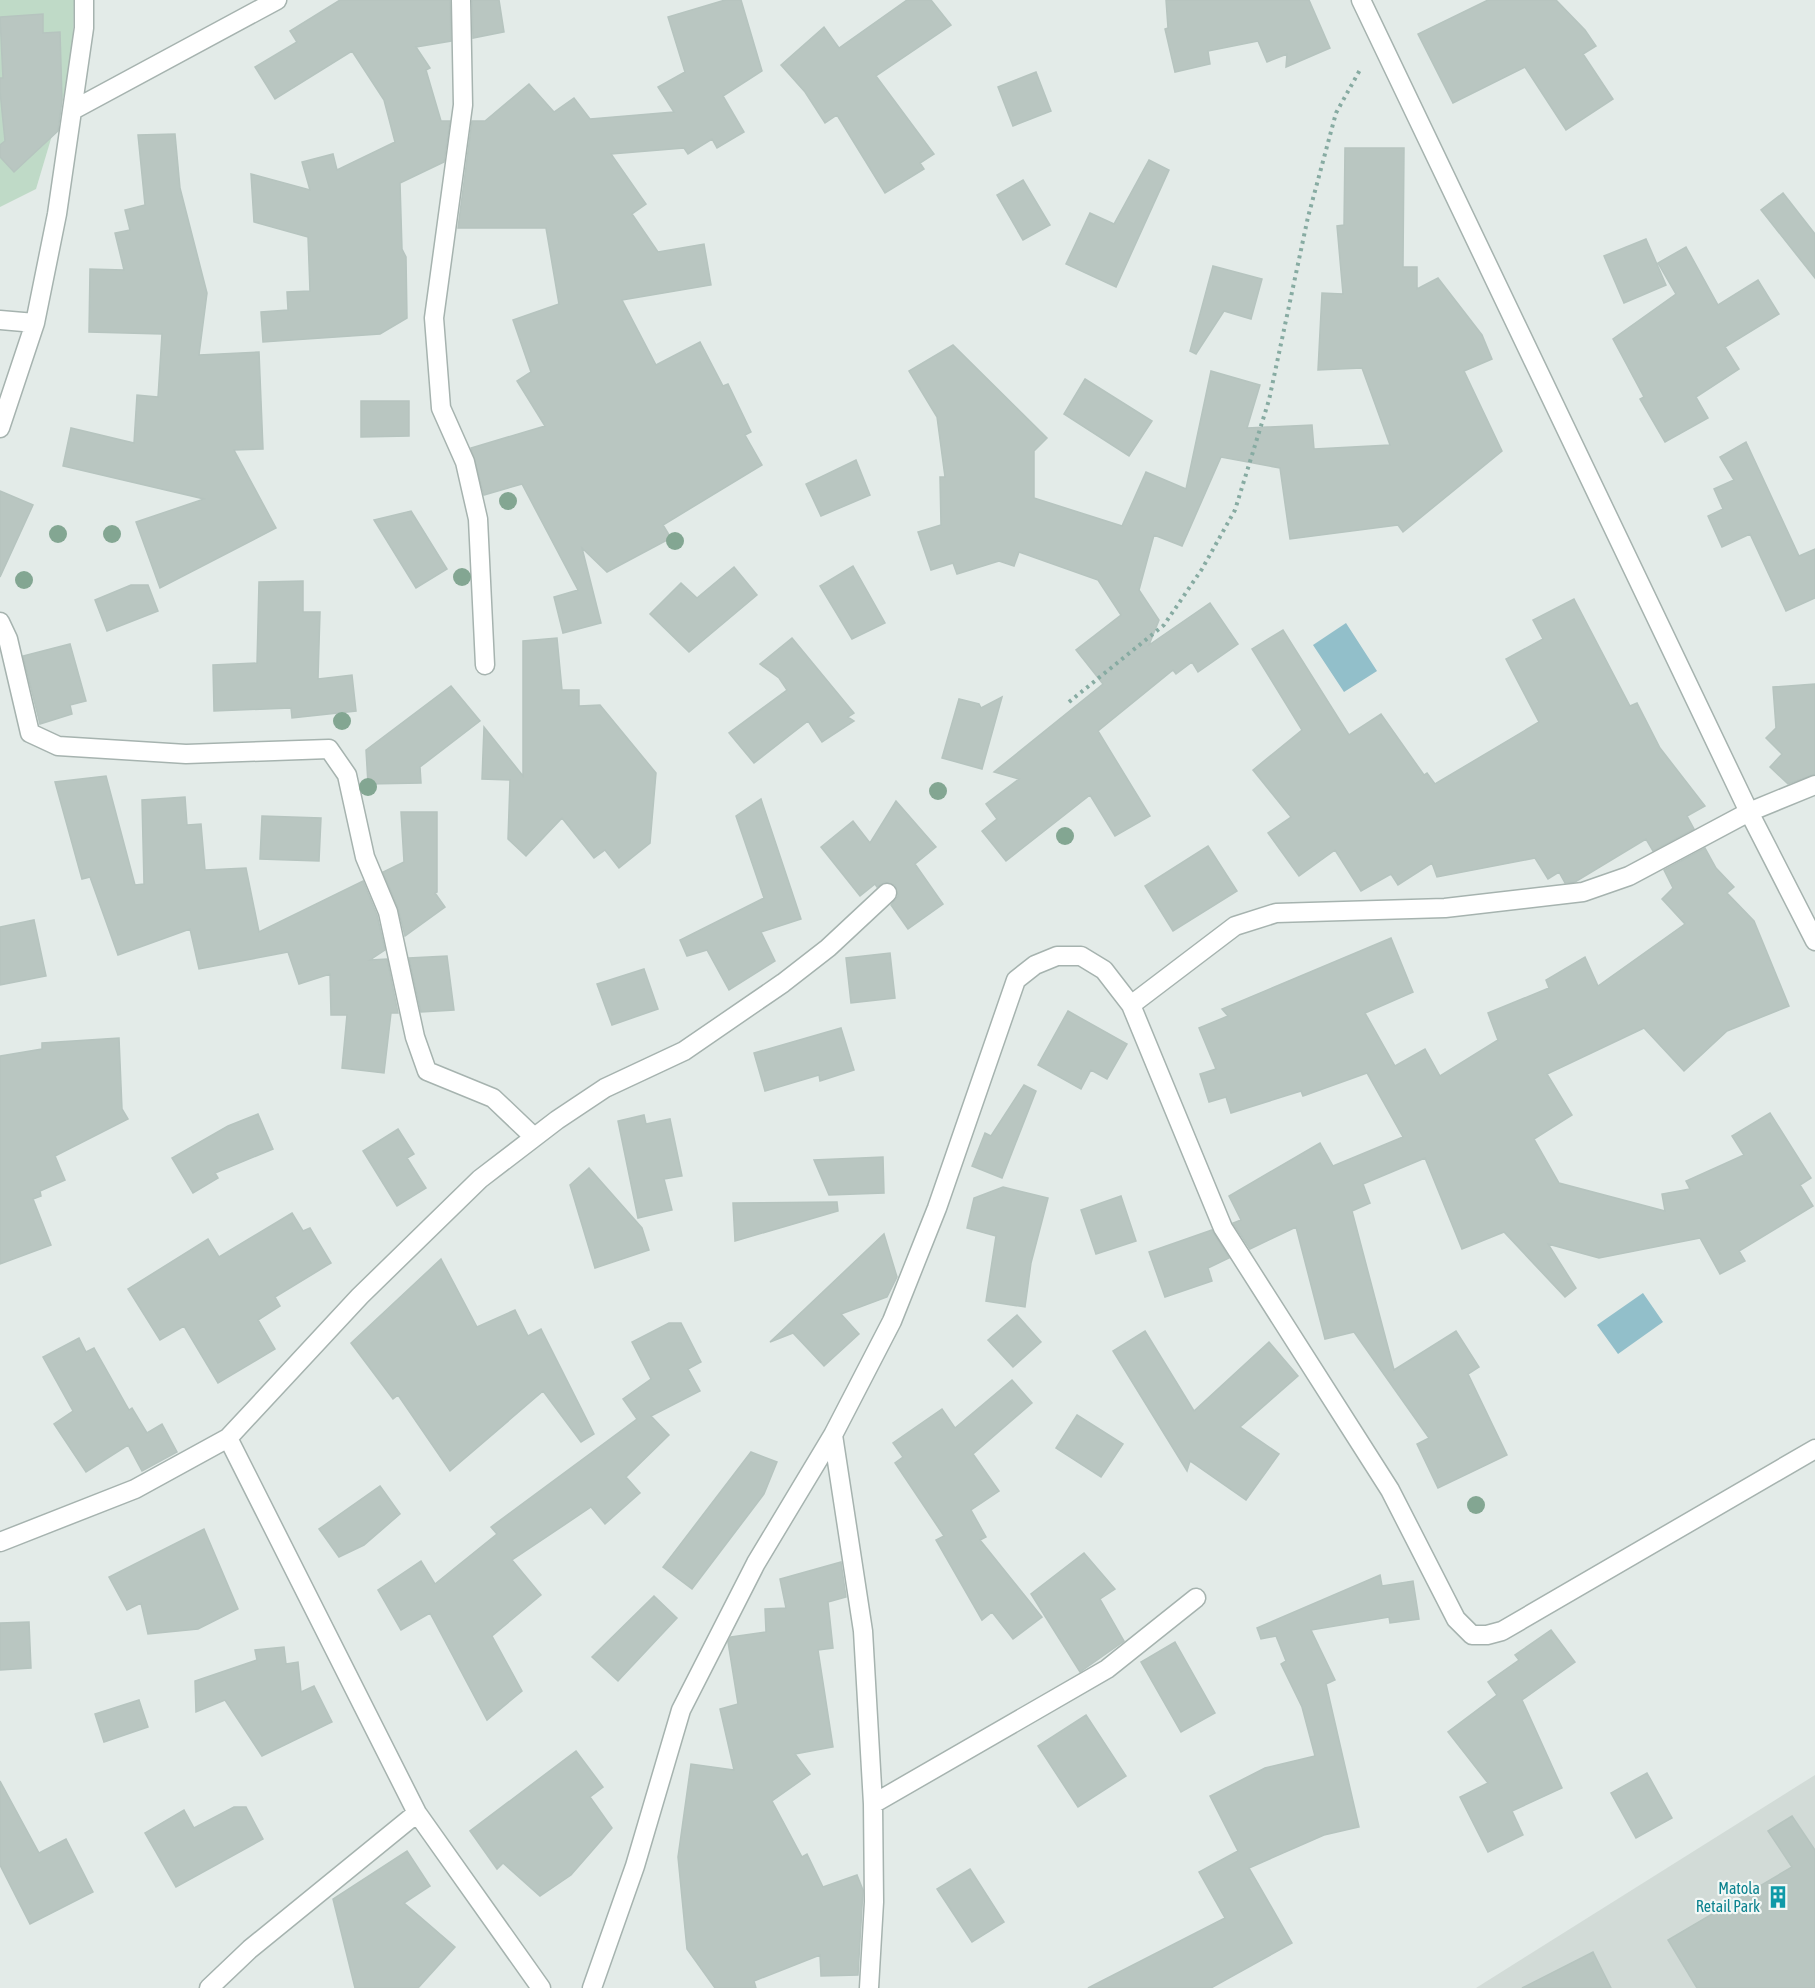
<svg xmlns="http://www.w3.org/2000/svg" width="1815" height="1988" font-family="'Asap Condensed',sans-serif">
<style>
.built{fill:#d2dbd7}
.green{fill:#bfdac7}
.water{fill:#92bfca}
.building{fill:#b9c6c1;stroke:#b6c4bf;stroke-width:1.5}
.lines{fill:none;stroke-linecap:round;stroke-linejoin:round}
.minor-casing{stroke:#a6b3af;stroke-width:21}
.path{stroke:#87aba2;stroke-width:4;stroke-dasharray:3 4.5;stroke-linecap:butt}
.minor{stroke:#fff;stroke-width:18}
.tree{fill:#83a692}
.labels{text-anchor:middle;dominant-baseline:central;stroke-width:4.5;stroke-linejoin:round;paint-order:stroke}
.culture-label{font-size:16px;fill:#0d838f;stroke:#f3f8f6;text-anchor:end}
</style>
<rect width="100%" height="100%" fill="#e3ebe8"/>
<path class="built" d="M1815 1775V1988H1476Z"/>
<path class="green" d="M0 0H74L73 65 36 189 0 207Z"/>
<path class="water" d="M1346 623 1377 671 1344 692 1313 645Z
M1643 1293 1663 1322 1618 1354 1597 1325Z"/>
<path class="building" d="M340 0H450L451 41 416 47 430 68 426 70 441 121H450L444 162 400 183 402 249 406 257 407 318 380 334 263 342 261 312 288 310 287 292 310 291 308 237 254 222 251 174 310 190 302 162 333 154 337 170 395 142 384 100 352 51 275 99 255 67 297 42 290 31Z
M472 0H499L504 32 473 38Z
M725 0H741L762 71 723 96 744 132 717 148 712 139 688 154 684 148 611 154 646 204 632 214 658 252 704 244 711 285 622 300 656 365 700 342 723 386 728 384 751 432 745 435 762 465 663 525 671 538 607 572 582 548 601 623 563 633 554 597 578 590 522 484 484 495 471 448 545 426 517 381 531 372 513 320 559 304 546 228H458L472 121H485L529 84 554 112 574 98 590 119 674 112 658 87 685 72 668 17Z
M907 0H931L951 25 876 76 934 154 920 163 924 169 885 193 837 115 825 123 805 92 781 65 824 27 839 48Z
M1166 0H1309L1330 48 1286 67 1287 54 1267 62 1258 41 1208 51 1210 64 1175 72 1165 29 1168 28Z
M1488 0H1556L1585 30 1596 46 1583 54 1613 99 1566 130 1525 67 1453 103 1418 34Z
M43 14V33L60 32 62 100 58 131 14 172 0 157V145L5 141 0 91V78H3L0 17Z
M1036 72 1051 111 1013 126 998 87Z
M175 134 180 188 207 293 199 355 259 352 263 449 234 450 276 528 160 588 136 522 204 499 63 466 71 428 134 443 137 395 158 397 162 334 89 332 90 269 124 270 115 233 130 230 125 210 145 205 138 135Z
M1345 148H1404L1403 267H1417V289L1438 278 1482 335 1492 359 1464 371 1502 451 1403 532 1398 525 1290 539 1280 468 1221 457 1182 546 1154 535 1139 590 1159 620 1149 645 1210 603 1238 644 1198 672 1192 662 1176 674 1173 670 1098 731 1150 816 1115 836 1090 795 1006 861 982 831 997 819 986 804 1019 779 994 772 1103 684 1076 650 1121 615 1098 580 1019 552 1014 566 999 561 957 574 953 563 931 570 918 532 941 525 940 477H945L937 417 909 371 953 345 1047 438 1034 451V498L1122 526 1146 472 1186 489 1211 371 1260 385 1247 428 1312 425 1314 449 1390 445 1362 368 1318 370 1322 293 1343 294 1337 226 1344 225Z
M1149 160 1169 170 1116 287 1066 264 1090 213 1114 224Z
M1023 180 1050 225 1023 240 997 195Z
M1783 193 1815 234V278L1761 210Z
M1646 239 1666 285 1624 303 1604 256Z
M1686 247 1718 305 1758 280 1779 314 1725 347 1739 369 1696 397 1708 418 1665 442 1640 399 1644 397 1613 339 1676 294 1658 263Z
M1213 266 1262 279 1251 319 1224 311 1196 354 1190 351Z
M1085 379 1152 421 1129 456 1064 414Z
M361 401H409V436L361 437Z
M1746 442 1799 556 1815 549V598L1786 611 1750 534 1722 547 1708 516 1723 509 1714 489 1734 480 1720 457Z
M856 460 870 495 821 516 806 484Z
M0 491 33 505 0 577Z
M411 511 447 569 416 588 374 520Z
M853 566 885 623 852 639 820 586Z
M734 567 757 595 689 652 650 614 681 583 697 598Z
M303 581V612H320L318 679 352 675 356 711 292 718 291 708 214 711 213 665 257 663 259 582Z
M131 585H148L158 611 107 631 95 600Z
M1574 599 1630 706 1637 703 1660 748 1705 806 1687 816 1694 829 1653 851 1646 839 1575 882 1565 883 1559 872 1548 879 1535 858 1437 877 1432 863 1398 885 1391 874 1361 891 1335 850 1299 876 1268 833 1291 817 1253 770 1302 730 1252 649 1283 630 1349 735 1381 714 1424 775 1427 773 1435 784 1539 722 1506 659 1543 639 1533 620Z
M557 638 562 690H579V706L600 705 656 773 650 843 619 868 605 850 594 858 562 818 526 856 508 839 510 780 482 779 484 727 523 776V641Z
M792 638 854 713 848 717 854 721 822 742 808 721 754 763 729 733 787 690 779 678 760 664Z
M70 644 86 701 70 705 72 714 40 724 23 656Z
M1815 684V774L1788 784 1770 767 1782 754 1766 738 1776 728 1773 687Z
M451 686 480 721 420 767 421 783 368 784 366 750Z
M1002 697 982 769 942 758 959 699 979 704 981 708Z
M106 776 135 885 144 884 142 800 185 797 187 825 201 824 205 870 246 868 259 932 363 881 377 915 385 950 370 960 387 959 398 1013H391L384 1073 342 1068 347 1015H331L330 974 299 984 288 952 199 969 190 929 118 955 90 877 82 879 55 782Z
M761 799 801 919 761 932 775 961 729 990 707 950 687 956 680 940 764 898 736 816Z
M896 801 936 847 915 864 943 904 908 929 891 905 898 896 895 885 885 882 877 887 875 884 860 896 821 847 853 821 870 843Z
M401 812H437V892L435 893 445 907 405 936 398 908 383 872 404 862Z
M262 816 321 818 319 861 260 859Z
M1208 846 1237 891 1173 931 1145 886Z
M1705 848 1716 868 1734 887 1727 893 1754 921 1789 1006 1727 1031 1684 1071 1644 1028 1547 1074 1572 1115 1534 1139 1559 1183 1665 1211 1662 1194 1690 1189 1686 1181 1744 1155 1732 1136 1770 1113 1811 1178 1800 1185 1813 1206 1739 1251 1745 1261 1720 1274 1700 1238 1599 1258 1548 1244 1576 1288 1565 1297 1504 1232 1462 1249 1425 1158 1363 1184 1370 1203 1352 1211 1394 1370 1456 1331 1479 1367 1468 1374 1507 1455 1438 1488 1417 1444 1429 1438 1354 1332 1325 1339 1296 1227 1250 1249 1233 1223 1241 1220 1229 1196 1320 1143 1333 1166 1403 1137 1367 1073 1303 1096 1301 1091 1231 1113 1226 1097 1209 1102 1200 1074 1216 1069 1199 1028 1228 1016 1222 1009 1391 938 1413 992 1365 1013 1395 1066 1425 1049 1440 1076 1498 1040 1488 1013 1549 988 1546 980 1585 957 1598 986 1685 924 1662 899 1673 888 1664 870Z
M34 920 46 976 0 985V927Z
M890 953 895 998 851 1003 846 958Z
M447 956 454 1010 421 1012 409 958Z
M644 969 658 1009 612 1025 597 984Z
M1068 1011 1127 1044 1107 1079 1091 1070 1081 1089 1038 1065Z
M841 1028 854 1070 820 1081 819 1075 765 1091 754 1053Z
M119 1038 122 1109 128 1119 55 1156 65 1180 40 1191 41 1196 33 1199 51 1245 0 1264V1056L42 1049V1043Z
M1024 1085 1036 1091 1002 1178 972 1166 985 1133 991 1136Z
M258 1114 273 1149 215 1173 218 1178 193 1193 172 1158 228 1126Z
M644 1115 646 1124 670 1119 682 1176 664 1179 672 1210 638 1218 618 1121Z
M398 1129 414 1154 407 1158 426 1188 397 1206 363 1151Z
M883 1157 884 1193 829 1195 814 1160Z
M589 1168 642 1228 649 1250 595 1268 570 1185Z
M1003 1187 1048 1198 1031 1263 1025 1307 986 1301 996 1236 967 1228 974 1198Z
M1121 1196 1136 1241 1096 1254 1081 1210Z
M837 1202 838 1211 735 1241 733 1203Z
M292 1213 303 1231 310 1228 331 1263 275 1297 280 1306 258 1320 275 1349 218 1383 184 1326 160 1340 128 1289 208 1239 219 1257Z
M1212 1230 1229 1258 1208 1268 1212 1281 1165 1297 1149 1252Z
M884 1234 897 1277 887 1297 841 1314 859 1334 824 1366 793 1333 770 1342Z
M441 1259 477 1327 515 1310 528 1336 541 1329 594 1434 581 1442 543 1391 450 1471 398 1395 393 1399 351 1343Z
M1017 1315 1041 1342 1013 1367 988 1340Z
M669 1323H681L701 1362 688 1369 700 1391 651 1416 669 1435 626 1477 640 1493 605 1524 591 1507 512 1560 541 1595 492 1636 522 1691 487 1720 430 1613 401 1630 378 1590 421 1561 435 1584 497 1534 491 1527 637 1419 623 1399 651 1379 632 1342Z
M1145 1331 1194 1411 1269 1342 1298 1376 1240 1427 1279 1454 1246 1500 1190 1461 1187 1471 1113 1351Z
M79 1338 86 1352 94 1348 129 1410 132 1408 147 1433 162 1424 177 1452 142 1471 128 1445 86 1472 54 1424 73 1411 43 1357Z
M1012 1380 1032 1403 973 1454 999 1491 971 1510 986 1537 980 1540 1042 1617 1013 1639 992 1612 982 1620 936 1540 944 1536 895 1463 903 1457 893 1443 942 1409 955 1428Z
M1077 1415 1123 1444 1101 1477 1056 1448Z
M751 1452 777 1462 764 1494 692 1589 663 1567Z
M380 1486 400 1514 364 1545 339 1557 319 1529Z
M204 1529 238 1609 198 1629 148 1634 141 1603 127 1610 109 1577Z
M1084 1553 1115 1589 1100 1599 1124 1641 1080 1672 1031 1594Z
M841 1562 846 1597 828 1602 833 1648 818 1650 833 1747 795 1754 810 1774 772 1801 802 1857 807 1854 823 1887 857 1875 863 1890 858 1975 821 1976 820 1955 754 1981 756 1988H715L687 1949 678 1857 691 1764 734 1770 720 1709 738 1704 728 1642 731 1637 766 1632 765 1609 786 1608 780 1579Z
M1380 1575 1382 1586 1413 1581 1419 1619 1390 1623 1389 1617 1311 1630 1335 1680 1326 1684 1359 1827 1324 1835 1249 1868 1292 1943 1211 1988H1088L1225 1918 1199 1872 1238 1851 1210 1796 1265 1768 1315 1756 1302 1707 1281 1664 1286 1661 1276 1636 1261 1639 1257 1628Z
M654 1596 677 1618 618 1681 592 1657Z
M29 1622 31 1668 0 1670V1623Z
M1551 1630 1575 1662 1522 1700 1562 1788 1512 1811 1523 1835 1488 1852 1460 1797 1488 1783 1448 1732 1497 1695 1488 1682 1519 1660 1515 1655Z
M1175 1642 1215 1713 1181 1732 1141 1662Z
M284 1647 286 1664 298 1662 301 1692 314 1686 332 1722 262 1756 225 1700 196 1712 195 1681 257 1660 255 1650Z
M139 1700 148 1727 104 1742 95 1714Z
M1086 1715 1126 1776 1078 1807 1038 1746Z
M576 1751 603 1787 590 1797 612 1828 571 1875 540 1896 503 1863 497 1869 470 1831Z
M1647 1773 1672 1818 1636 1838 1611 1793Z
M0 1781 39 1853 66 1839 93 1892 30 1924 0 1865Z
M234 1807H246L263 1839 176 1887 145 1833 184 1810 194 1828Z
M1792 1816 1815 1850V1988H1697L1668 1940 1792 1867 1768 1831Z
M407 1851 430 1886 404 1903 455 1947 418 1988H355L333 1899Z
M970 1869 1004 1922 972 1942 937 1889Z
M1593 1952 1611 1988H1522Z"/>
<g class="lines">
<g class="minor-casing">
<path id="minor" d="M461 0 463 105 434 318 441 408 465 462 478 519 485 665
M1361 0 1749 812 1815 941
M73 110 277 0
M0 320 35 323
M0 428 35 323 57 214 84 28V0
M0 622 8 639 30 733 58 746 186 754 329 749 347 775 365 857 388 912 415 1037 427 1071 493 1098 534 1137
M1131 1005 1235 926 1276 913 1445 908 1583 892 1629 876 1749 812 1815 785
M833 1435 863 1631 873 1804 874 1902 869 1988
M228 1438 417 1813 541 1988
M0 1542 135 1489 228 1438 360 1296 480 1179 557 1120 605 1088 684 1051 783 983 828 948 887 893
M873 1804 1107 1669 1196 1598
M209 1988 250 1949 417 1813
M592 1988 635 1866 681 1710 756 1563 833 1435 892 1321 937 1208 1016 980 1035 965 1057 956H1081L1104 970 1131 1005 1223 1228 1390 1490 1456 1619 1472 1635H1487L1502 1631 1815 1449"/>
</g>
<path class="path" d="M1069 702 1164 625 1202 569 1235 510 1269 400 1308 217 1336 113 1361 68"/>
<use href="#minor" class="minor"/>
</g>
<g class="tree">
<circle cx="508" cy="501" r="9"/>
<circle cx="58" cy="534" r="9"/>
<circle cx="112" cy="534" r="9"/>
<circle cx="675" cy="541" r="9"/>
<circle cx="462" cy="577" r="9"/>
<circle cx="24" cy="580" r="9"/>
<circle cx="342" cy="721" r="9"/>
<circle cx="368" cy="787" r="9"/>
<circle cx="938" cy="791" r="9"/>
<circle cx="1065" cy="836" r="9"/>
<circle cx="1476" cy="1505" r="9"/>
</g>
<defs>
<g id="building-bare" transform="scale(1.8)"><path d="M-4-6H4V6H1V3H-1V6H-4ZM-2.5-4.3h1.7v1.8h-1.7ZM.8-4.3h1.7v1.8H.8ZM-2.5-1h1.7V.8h-1.7ZM.8-1h1.7V.8H.8Z" fill="#0f9aa8" stroke="#f3f8f6" stroke-width="2.5" paint-order="stroke"/></g>
</defs>
<g fill-rule="evenodd">
<use href="#building-bare" x="1778" y="1897"/>
</g>
<g class="labels">
<g class="culture-label">
<text x="1760" y="1888">Matola<tspan x="1760" dy="18">Retail Park</tspan></text>
</g>
</g>
</svg>
